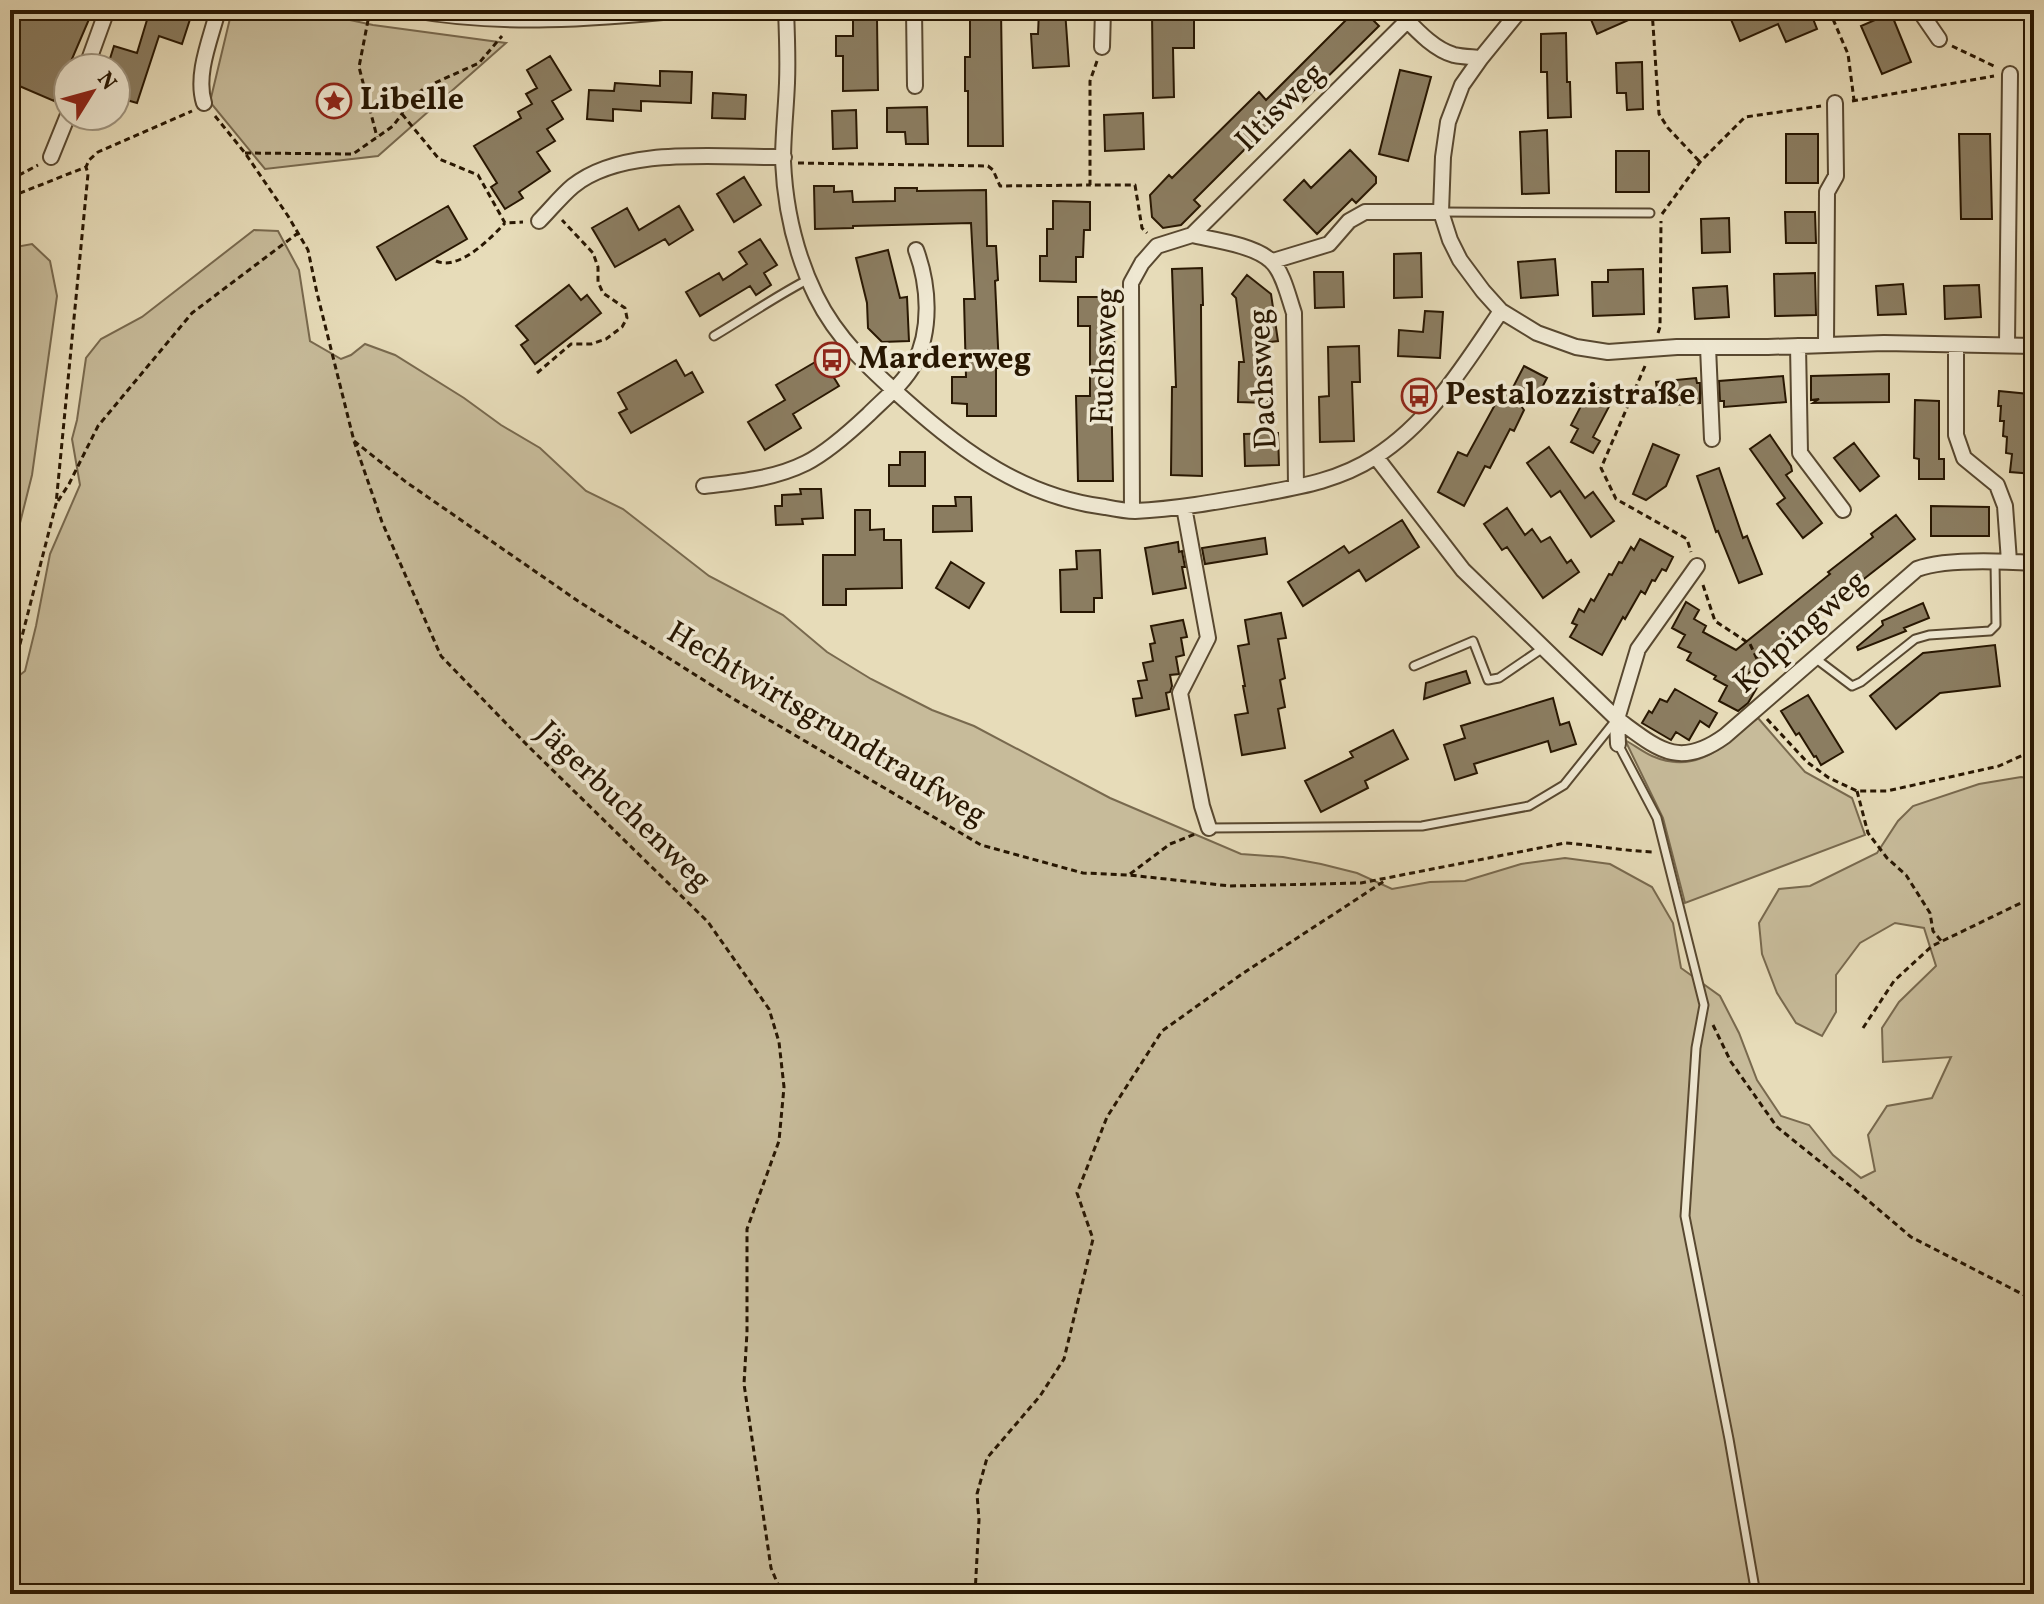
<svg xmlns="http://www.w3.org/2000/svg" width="2044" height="1604" font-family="Vollkorn,serif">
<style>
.green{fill:#c7bb9a;stroke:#78694e;stroke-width:2}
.building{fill:#8b7d61;stroke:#281702;stroke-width:2}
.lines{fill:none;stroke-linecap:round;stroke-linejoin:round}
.lane-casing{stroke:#584830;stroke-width:11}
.street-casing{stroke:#584830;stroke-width:18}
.path{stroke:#281702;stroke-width:3;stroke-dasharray:6 4;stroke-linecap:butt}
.lane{stroke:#efe8d2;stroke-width:7}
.street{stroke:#efe8d2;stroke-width:14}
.labels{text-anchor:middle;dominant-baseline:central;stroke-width:7;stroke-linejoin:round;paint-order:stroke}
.poi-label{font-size:32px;font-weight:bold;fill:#281702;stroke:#efe8d2;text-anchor:start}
.street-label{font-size:32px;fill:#281702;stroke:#efe8d2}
</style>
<rect width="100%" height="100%" fill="#e7dcb9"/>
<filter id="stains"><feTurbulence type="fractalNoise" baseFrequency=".0025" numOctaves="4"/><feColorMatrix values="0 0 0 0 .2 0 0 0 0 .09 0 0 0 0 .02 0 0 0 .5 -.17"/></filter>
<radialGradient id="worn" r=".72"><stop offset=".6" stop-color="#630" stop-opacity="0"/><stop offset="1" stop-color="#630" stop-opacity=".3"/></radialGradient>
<path class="green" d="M232 10H304L373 25 506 43 378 156 265 169 210 102Z
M254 230 278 231 299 270 310 341 341 359 351 355 365 344 395 355 464 398 501 425 540 448 586 491 623 509 709 576 783 615 827 652 871 679 932 710 974 726 1110 798 1241 854 1283 857 1321 864 1357 873 1392 889 1430 882 1465 881 1521 864 1565 858 1610 864 1652 887 1673 923 1681 968 1720 996 1739 1033 1757 1080 1781 1116 1809 1125 1833 1155 1861 1178 1875 1171 1868 1135 1887 1106 1932 1098 1951 1057 1883 1062 1882 1028 1899 1002 1936 966 1924 928 1895 923 1860 943 1836 975V1012L1822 1036 1796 1023 1777 993 1762 954 1759 923 1779 889 1810 886 1877 853 1898 821 1913 806 1979 784 2021 777 2034 779V1594H10V683L25 671 36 626 50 554 80 485 72 439 77 420 86 358 101 339 142 317Z
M32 244 50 261 57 296 32 475 10 563V248Z
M1758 718 1805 772 1852 798 1865 835 1685 903 1663 818 1625 740C1634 745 1643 752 1652 756 1698 776 1725 744 1758 718Z"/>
<path class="building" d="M10 10H74L90 17 54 101 10 82Z
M150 10H193L182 44 159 36 137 103 116 97V68H107L114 46 137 53Z
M970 10H1001L1003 146H968V91H965V57H970Z
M1039 10H1065L1069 66 1033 68 1031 34H1038Z
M1356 10H1363L1379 26 1301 103 1296 98 1194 200 1200 206 1181 225 1163 228 1152 217 1150 195 1169 175 1172 178 1259 92 1266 100Z
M1587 10H1651L1597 34Z
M1727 10H1812L1810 11 1817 29 1786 42 1778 24 1740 41Z
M1152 13H1194V48H1173L1174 97 1153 98Z
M1891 13 1911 62 1882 74 1861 26Z
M853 19H877L878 90 843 91V56H836V36H853Z
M1566 33 1567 82H1570L1571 117 1548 118 1547 72H1541V34Z
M550 56 571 90 552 101 563 119 547 129 555 141 537 152 550 171 519 192 523 198 505 209 491 187 497 183 474 146 521 118 518 112 532 104 526 94 537 88 527 70Z
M1642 62 1643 109 1627 110 1626 93H1617L1616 63Z
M1400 70 1431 77 1408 161 1379 154Z
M660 71 692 72 691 103 641 101V111L613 109V121L587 119 589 90 614 91 615 83 660 86Z
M713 93 746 95 745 119 712 118Z
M927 107 928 144H906L905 132H887V108Z
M856 110 857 148 833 149 832 111Z
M1143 113 1144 149 1105 151 1104 115Z
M1547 130 1549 193 1522 194 1520 132Z
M1786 134H1818V183H1786Z
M1959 134H1990L1992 219H1961Z
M1350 150 1376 177V183L1356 203 1352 199 1317 234 1284 200 1304 180 1311 188Z
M1616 151H1649V192H1616Z
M744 177 761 205 734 222 717 194Z
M814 186H834V192L852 191 853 202 895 201V188H917V191L986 190 987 246H996L998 280 995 281 999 368H996V416H967V404L952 403V377H966L964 299H975L971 223 853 226V228L815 229Z
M1053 201 1090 202V230H1084L1083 257H1076V282L1040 281V256H1047V229H1053Z
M448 206 467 239 396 280 377 247Z
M679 206 693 230 669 245 665 239 615 267 592 228 627 208 639 230Z
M1785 212H1815L1816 243H1786Z
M1729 218 1730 252 1702 253 1701 219Z
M760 239 777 265 764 273 771 285 756 295 750 286 700 316 686 292 719 273 723 280 747 264 739 252Z
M888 250 900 298 907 297 909 341 882 342 868 328 867 303 856 258Z
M1421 253 1422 297 1394 298V254Z
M1555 259 1558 295 1521 298 1518 262Z
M1202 268 1203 305H1201L1202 476 1171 475 1172 387H1176L1172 269Z
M1643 269 1644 314 1593 316 1592 282H1608V270Z
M1314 272H1343L1344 307 1315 308Z
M1815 273 1816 315 1775 316 1774 274Z
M1247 275 1271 294 1278 341 1269 342 1268 403 1238 402 1239 362H1244L1236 298 1232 294Z
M1903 284 1906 314 1878 315 1876 286Z
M569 285 581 300 587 295 601 313 535 364 521 345 528 340 516 326Z
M1979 285 1981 317 1945 319 1944 286Z
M1727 286 1729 317 1695 319 1693 288Z
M1078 297H1106V326H1114L1115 381H1111L1113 481H1078L1076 396H1090V326H1078Z
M1425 311 1443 312 1440 358 1398 356 1399 330 1423 332Z
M1359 346 1360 382H1352L1354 441 1320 442 1319 397 1329 396 1328 347Z
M822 358 839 386 793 414 801 428 765 450 748 422 785 400 776 385Z
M676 360 685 376 692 372 703 392 631 433 619 413 627 409 618 393Z
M1524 366 1547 378 1533 405 1510 393Z
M1889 374V402L1813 403 1819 399 1811 400V376Z
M1783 376 1786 402 1724 407V401H1720L1719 381Z
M1696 378 1697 383H1700V403L1659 406 1656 382Z
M1592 385 1614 397 1593 437 1600 441 1593 453 1571 442 1578 429 1571 425Z
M1503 390 1513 395 1524 410 1514 431 1510 429 1490 468 1485 466 1464 506 1438 492 1458 452 1467 456Z
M1999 391 2029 394 2028 409H2034V474L2010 472 2012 454 2006 453 2007 437 2003 436 2004 421H2000L2001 406H1998Z
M1915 400 1939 401V459H1944V479H1919V459L1914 458Z
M1278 433 1279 465 1245 466 1244 434Z
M1770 435 1791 466 1792 471 1786 475 1822 523 1803 538 1777 504 1785 498 1750 449Z
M1854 443 1879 476 1860 491 1834 458Z
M1653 444 1679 455 1666 486 1646 500 1633 494Z
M1549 447 1585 498 1593 492 1614 521 1591 537 1560 491 1551 497 1527 463Z
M900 452H925V486H889V465H900Z
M1719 468 1743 538 1747 536 1762 574 1739 583 1718 531 1716 532 1697 476Z
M800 489H821L823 518 802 519 803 524 776 525 775 506H782V495L801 494Z
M955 497H971L972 531 933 532V506H956Z
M1931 506 1989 507V536H1931Z
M1507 508 1525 535 1532 529 1541 542 1550 537 1567 563 1571 560 1579 572 1543 598 1507 547 1502 550 1484 524Z
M855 510H870V530L884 529V540H901L902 588 846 589V605H823V555H855Z
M1896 515 1915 539 1833 603 1834 604 1745 676 1759 684 1748 703 1738 711 1719 701 1727 686 1714 679 1716 676 1687 660 1691 653 1678 647 1685 635 1672 628 1686 602 1699 610 1694 619 1706 626 1703 632 1736 650 1830 574 1828 572 1873 537 1871 534Z
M1402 520 1419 547 1366 581 1359 570 1303 606 1288 582 1344 546 1349 553Z
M1265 538 1267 554 1205 564 1202 548Z
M1640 539 1673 557 1666 571 1662 569 1655 581 1652 580 1645 594 1641 591 1625 619 1623 617 1602 655 1570 637 1577 625 1572 623 1579 609 1584 612 1591 599 1594 601 1609 574 1612 575 1619 562 1622 563 1631 547 1634 550Z
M1178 542 1179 552 1182 551 1185 567H1182L1186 588 1153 594 1145 548Z
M1100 550 1102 598H1094V612H1061L1060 570 1077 569 1076 551Z
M951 562 984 583 969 608 936 588Z
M1923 603 1929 618 1904 628 1906 631 1858 650 1857 647 1883 625 1882 621Z
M1281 613 1286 638 1278 639 1285 678 1280 680 1285 707 1278 709 1285 748 1242 755 1235 715 1248 713 1243 686H1245L1238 646 1249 644 1245 620Z
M1183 620 1187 637 1181 638 1184 655 1176 657 1179 674 1170 675 1172 686 1170 692 1166 693 1169 709 1136 716 1133 699 1142 698 1138 681 1147 680 1143 663 1153 661 1150 644 1155 643 1151 626Z
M1995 645 2000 686 1940 693 1896 729 1870 696 1923 653Z
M1466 671 1470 683 1424 699 1426 683Z
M1675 689 1717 713 1709 727 1700 721 1689 740 1676 732 1671 740 1642 723 1649 711 1652 713 1660 699 1667 702Z
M1808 695 1843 752 1821 765 1816 756 1814 757 1799 733 1796 735 1781 711Z
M1553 698 1560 725 1569 722 1576 744 1551 752 1548 741 1474 764 1477 773 1455 780 1444 745 1465 738 1461 726Z
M1393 730 1408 759 1365 781 1368 788 1321 812 1305 781 1353 757 1350 752Z"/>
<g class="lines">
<g class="lane-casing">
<path id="lane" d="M1441 212 1650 213
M714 336C746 317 776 296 809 279
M1815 658 1852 686 1861 682 1915 639 1929 635 1990 631 1996 625 1995 562
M1414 666 1473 641 1488 680 1499 678 1543 648
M1618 744 1657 818 1704 1005 1696 1048 1685 1216 1729 1439 1756 1594
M1209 828 1422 826 1529 806 1564 785 1616 720"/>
</g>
<g class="street-casing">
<path id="street" d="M413 10C502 26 593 19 683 10
M786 10C787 34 788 59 787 83 786 109 783 135 783 161 785 207 796 255 816 296 837 339 871 370 906 401 964 453 1025 497 1105 507 1115 509 1125 511 1135 511 1176 509 1216 502 1255 495 1298 487 1338 481 1375 457 1430 422 1465 364 1501 311
M914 10 915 86
M1397 10C1413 26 1432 49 1454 55 1463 57 1472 57 1481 58
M1520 10 1481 58 1462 85 1448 122 1443 157 1441 212 1450 240 1460 260 1483 291 1501 311 1537 333 1576 347 1608 352 1677 347H1768L1884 343 2034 346
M1919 10 1939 39
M1102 47 1103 10
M86 68 107 10
M204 103C195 74 211 38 218 10
M51 157 68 115
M539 221C550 210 561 196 573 186 624 145 721 158 784 157
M1192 235C1214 240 1254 245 1271 261 1283 271 1289 299 1294 313L1296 487
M1273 261 1329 244 1349 221 1365 212H1441
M1826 344 1827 192 1836 176 1835 103
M2007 344 2010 74
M1798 346 1800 453 1843 510
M1956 346V435L1964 458 1997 485 2005 506 2009 561
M1708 347 1712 439
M1376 457 1463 570 1617 719 1618 744
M704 486C738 482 774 479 806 463 826 453 852 430 869 414 884 399 904 383 914 364 932 330 929 285 916 250
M1184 507 1208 638 1180 693 1202 806 1209 828
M1132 511 1131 283 1142 263 1157 246 1192 235 1408 20
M1697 566 1638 649 1617 719C1657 748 1678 770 1725 736L1917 569C1945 558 2003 561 2034 563"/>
</g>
<path class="path" d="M370 10 359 67 377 137
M1652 10 1659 114 1668 128 1700 162
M1829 10 1848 54 1854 100
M1952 46 1996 67
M1097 61 1090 81V185H1135L1142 228 1147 233
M2024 66 2034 59
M1852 101 1994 76
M402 114 439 159 478 175 505 223 523 222
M215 116 245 153 288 216 308 250 317 293 354 441 382 522 441 656 528 746 708 922 769 1009 779 1042 784 1087 779 1141 747 1229V1332L744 1384 771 1568 782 1594
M245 153 353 154 393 126 402 114 405 102 428 86 479 63 502 36
M798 163 988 166 993 170 1000 186 1090 185
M10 180 38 165
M10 197 86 167 89 160 98 152 192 111
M1662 214 1700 162 1745 117 1821 106
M436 261C459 271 490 239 505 223
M1658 333 1660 327 1661 221
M1645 366 1601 468 1616 499 1687 539 1691 552
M537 373 571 344H591L606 339 622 327 627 318 625 308 603 293 598 282V267L593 253 562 220
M354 441 406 482 578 601 732 698 981 845 1083 873 1129 875 1230 886 1361 883 1565 843C1595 845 1623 851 1654 852
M58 501 69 484 98 426 192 313 298 233
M1703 585 1715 621 1750 644 1766 678
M10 683 56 504 88 174 86 167
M1767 719 1807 762 1829 778 1857 791H1887L1999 766 2034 750
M1857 791 1868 833 1887 858 1906 875 1930 913 1933 931 1943 943
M1130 874 1170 844 1195 834
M1713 1025 1731 1062 1777 1127 1864 1197 1911 1237 2034 1300
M1863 1028 1894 981 1932 946 2027 900 2034 898
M975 1594 979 1520 977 1494 987 1458 1040 1396 1064 1359 1093 1239 1077 1193 1107 1117 1162 1031 1242 974 1386 880"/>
<use href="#lane" class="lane"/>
<use href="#street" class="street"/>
</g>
<defs>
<g id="sight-ring" transform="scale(1.8)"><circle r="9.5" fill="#efe8d2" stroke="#8f2418" stroke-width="1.5"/><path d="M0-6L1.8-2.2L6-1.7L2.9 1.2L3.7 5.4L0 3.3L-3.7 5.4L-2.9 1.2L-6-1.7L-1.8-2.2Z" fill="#8f2418"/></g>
<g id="bus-ring" transform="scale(1.8)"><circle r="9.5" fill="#efe8d2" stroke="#8f2418" stroke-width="1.5"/><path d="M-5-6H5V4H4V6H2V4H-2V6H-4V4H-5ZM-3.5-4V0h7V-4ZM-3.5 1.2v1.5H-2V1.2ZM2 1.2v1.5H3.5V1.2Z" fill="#8f2418"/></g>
</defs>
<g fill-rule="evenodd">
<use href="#sight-ring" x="334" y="101"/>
<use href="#bus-ring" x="832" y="360"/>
<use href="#bus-ring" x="1419" y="396"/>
</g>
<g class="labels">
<g class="poi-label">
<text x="360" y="101">Libelle</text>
<text x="858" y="360">Marderweg</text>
<text x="1445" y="396">Pestalozzistraße</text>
</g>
<g class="street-label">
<text transform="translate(1281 108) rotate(-45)">Iltisweg</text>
<text transform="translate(1106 356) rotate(-88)">Fuchsweg</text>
<text transform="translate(1264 379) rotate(-93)">Dachsweg</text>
<text transform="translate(1801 633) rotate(-42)">Kolpingweg</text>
<text transform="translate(826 725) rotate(31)">Hechtwirtsgrundtraufweg</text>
<text transform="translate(623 807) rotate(44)">Jägerbuchenweg</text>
</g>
</g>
<rect width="2044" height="1604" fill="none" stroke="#e7dcb9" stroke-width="40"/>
<rect x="12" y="12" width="2020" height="1580" fill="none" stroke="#281702" stroke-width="4"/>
<rect x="20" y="20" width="2004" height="1564" fill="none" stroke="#281702" stroke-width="2"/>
<g transform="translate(92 92) rotate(53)"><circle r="38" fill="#efe8d2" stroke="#9f947f" stroke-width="2"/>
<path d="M0-6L14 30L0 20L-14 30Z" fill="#8f2418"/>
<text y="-12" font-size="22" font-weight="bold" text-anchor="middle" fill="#281702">N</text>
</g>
<rect width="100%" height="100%" filter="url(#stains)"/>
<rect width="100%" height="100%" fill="url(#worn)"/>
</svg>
